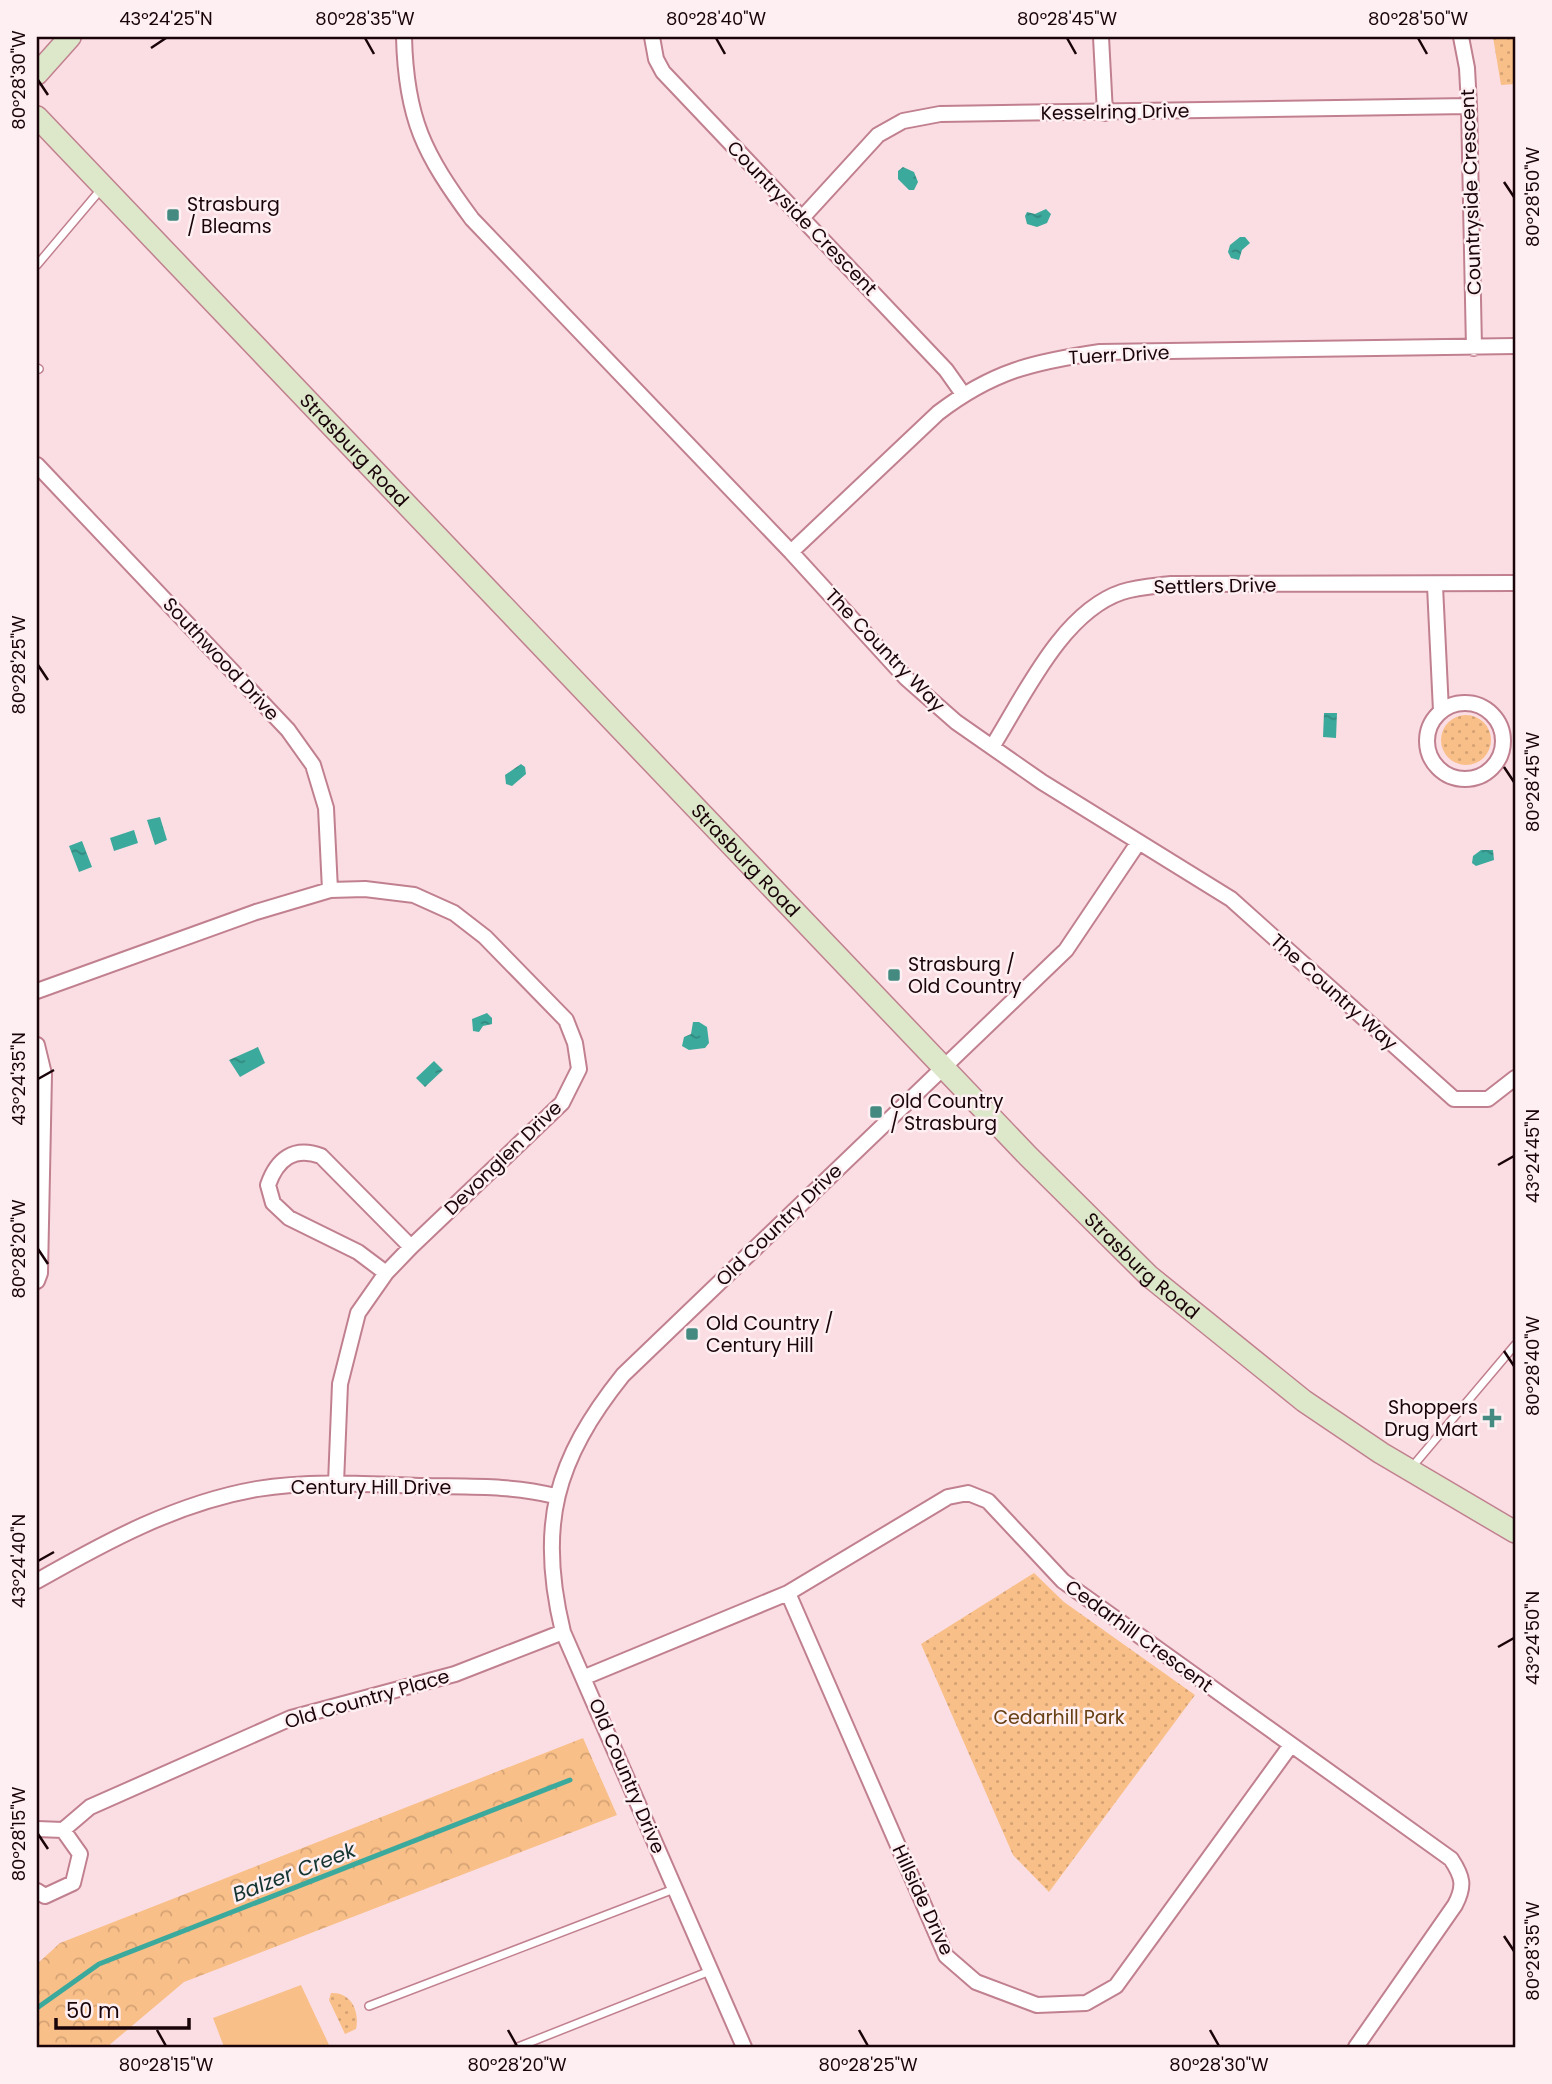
<svg xmlns="http://www.w3.org/2000/svg" width="1552" height="2084" font-family="Poppins,sans-serif">
<style>
.green{fill:url(#green-dots)}
.forest{fill:url(#forest-crowns)}
.pitch{fill:#f9bf88}
.water{fill:url(#water-ripples)}
.lines{fill:none;stroke-linecap:round;stroke-linejoin:round}
.stream{stroke:#3ca99d;stroke-width:5}
.lane-casing{stroke:#c1808f;stroke-width:10}
.street-casing{stroke:#c1808f;stroke-width:18}
.secondary-casing{stroke:#c1808f;stroke-width:24}
.lane{stroke:#fff;stroke-width:7}
.street{stroke:#fff;stroke-width:14}
.secondary{stroke:#dde7c9;stroke-width:21}
.ticks{fill:none;stroke:#190409;stroke-width:2.5}
.poi-dot{fill:#448a81;stroke:#feeff2;stroke-width:2.5}
.labels{text-anchor:middle;dominant-baseline:central;stroke-width:5;stroke-linejoin:round;paint-order:stroke}
.street-label{font-size:19px;fill:#190409;stroke:#feeff2}
.poi-label{font-size:19px;fill:#190409;stroke:#feeff2;text-anchor:start}
.park-label{font-size:19px;fill:#674014;stroke:#feeff2}
.water-label{font-size:21px;font-style:italic;fill:#143531;stroke:#feeff2}
.neatline{fill:none;stroke:#190409;stroke-width:2.5}
.ticks-label{font-size:18px;text-anchor:middle;fill:#190409}
</style>
<defs>
<pattern id="green-dots" width="8" height="8" patternUnits="userSpaceOnUse" patternTransform="scale(1.75)"><rect width="8" height="8" fill="#f9bf88"/><path d="M2 2h.1M6 6h.1" fill="none" stroke="#d5a274" stroke-width="1.8" stroke-linecap="round"/></pattern>
<pattern id="forest-crowns" width="20" height="18" patternUnits="userSpaceOnUse" patternTransform="scale(1.75)"><rect width="20" height="18" fill="#f9bf88"/><path d="M2 6a3 3 0 1 1 6 0M12 15a3 3 0 1 1 6 0" fill="none" stroke="#d5a274"/></pattern>
<pattern id="water-ripples" width="26" height="14" patternUnits="userSpaceOnUse" patternTransform="scale(1.75)"><rect width="26" height="14" fill="#3ca99d"/><path d="M2 4q2-2 4 0t4 0M15 11q2-2 4 0t4 0" fill="none" stroke="#32877e"/></pattern>
</defs>
<rect width="100%" height="100%" fill="#fbdee3"/>
<path class="green" d="M1493 37H1515V84L1501 85Z
M1441 740a25 25 0 1 1 50 0a25 25 0 1 1-50 0Z
M1034 1573 1064 1602 1195 1695 1049 1892 1013 1855 921 1644Z
M331 1993C351 1992 360 2011 356 2029L345 2034 329 2000Z"/>
<path class="forest" d="M583 1738 617 1815 184 1982 107 2047H37V1964L60 1943Z"/>
<path class="pitch" d="M301 1985 330 2047H224L213 2018Z"/>
<path class="water" d="M903 167 914 172 918 182 914 190H909L898 179V171Z
M1046 209 1051 214 1047 223 1037 227 1027 224 1025 216 1027 212 1035 214Z
M1240 237H1245L1250 243 1242 250 1239 260 1231 258 1228 252 1230 245Z
M1324 713H1337L1336 738 1323 737Z
M521 764 525 767 526 774 512 786 506 784 505 775Z
M160 817 167 840 155 845 147 820Z
M134 830 138 843 114 851 110 838Z
M82 841 92 867 79 872 69 846Z
M1481 850H1493L1494 860 1476 866 1472 863 1473 856Z
M487 1013 492 1018V1024L483 1026 479 1032 473 1031 472 1019Z
M693 1022H699L707 1027 709 1043 705 1048 689 1050 682 1046 684 1037 691 1034Z
M258 1047 265 1063 240 1077 229 1060Z
M434 1061 443 1070 425 1087 416 1078Z"/>
<g class="lines">
<path class="stream" d="M37 2008 99 1964 570 1780"/>
<g class="lane-casing">
<path id="lane" d="M37 265 102 188
M37 368 39 369
M1412 1467 1515 1345
M369 2006 674 1889
M518 2047 710 1971"/>
</g>
<g class="street-casing">
<path id="street" d="M404 37C406 119 424 154 472 219L791 552 906 678 956 722 1042 782 1231 899 1454 1099H1488L1515 1078
M652 37 656 59 663 72 946 370 963 394
M1101 37 1105 113
M1461 37 1467 68 1469 106 1474 348
M802 218 878 135 903 121 940 114 1469 106
M37 465 288 730 313 765 326 808 330 890
M791 552 938 413C993 371 1033 362 1100 352L1515 346
M1435 586 1441 711
M1427 741a38 38 0 1 1 76 0a38 38 0 1 1-76 0Z
M992 747C1024 696 1062 612 1122 592 1137 587 1155 586 1171 584L1515 583
M37 991 256 912 330 890 365 889 414 895 454 913 485 937 566 1020 575 1043 579 1069 562 1103 411 1247 386 1273 358 1313 340 1384 336 1483
M37 1045 44 1074 40 1273 37 1281
M386 1273 358 1252 289 1218 273 1203 268 1185C277 1159 294 1146 321 1156L411 1247
M37 1581C107 1541 177 1503 257 1489 311 1480 368 1484 423 1486 468 1487 512 1485 555 1496
M788 1593 946 1956 976 1982 1037 2005 1086 2003 1116 1986 1291 1745
M585 1677 788 1593 948 1497 968 1493 988 1501 1063 1581 1451 1859C1463 1877 1465 1886 1455 1905L1356 2047
M37 1829 63 1830 90 1807 291 1718 455 1674 563 1632
M37 1891 45 1896 73 1883 80 1854 63 1830
M744 2047 563 1632C537 1526 555 1460 623 1375L1066 950 1138 843"/>
</g>
<g class="secondary-casing">
<g id="secondary">
<path d="M37 74 70 37"/>
<path id="s1" d="M37 117 1028 1156 1149 1276 1304 1401 1381 1453 1515 1532"/>
</g>
</g>
<use href="#lane" class="lane"/>
<use href="#street" class="street"/>
<use href="#secondary" class="secondary"/>
</g>
<path class="ticks" d="M365 38 374 54M716 38 725 54M1067 38 1076 54M1418 38 1427 54M151 48 166 38M38 80 48 95M1504 182 1514 197M38 665 48 680M1504 767 1514 782M38 1079 54 1070M1498 1165 1514 1156M38 1249 48 1264M1504 1351 1514 1366M38 1561 54 1552M1498 1647 1514 1638M38 1834 48 1849M1504 1936 1514 1951M157 2030 166 2046M508 2030 517 2046M859 2030 868 2046M1210 2030 1219 2046"/>
<g class="poi-dot">
<rect x="166" y="208" width="14" height="14" rx="3.5"/>
<rect x="887" y="968" width="14" height="14" rx="3.5"/>
<rect x="869" y="1105" width="14" height="14" rx="3.5"/>
<rect x="685" y="1327" width="14" height="14" rx="3.5"/>
<path d="M1488.5 1407.5h7v7h7v7h-7v7h-7v-7h-7v-7h7z"/>
</g>
<g class="labels">
<g class="street-label">
<text transform="translate(1115 112) rotate(-1)">Kesselring Drive</text>
<text transform="translate(1471 192) rotate(-92)">Countryside Crescent</text>
<text transform="translate(802 218) rotate(46)">Countryside Crescent</text>
<text transform="translate(1119 355) rotate(-3)">Tuerr Drive</text>
<text stroke="none"><textPath href="#s1" startOffset="460">Strasburg Road</textPath></text>
<text transform="translate(1215 586) rotate(-1)">Settlers Drive</text>
<text transform="translate(885 650) rotate(46)">The Country Way</text>
<text transform="translate(221 659) rotate(47)">Southwood Drive</text>
<text stroke="none"><textPath href="#s1" startOffset="1027">Strasburg Road</textPath></text>
<text transform="translate(1334 992) rotate(42)">The Country Way</text>
<text transform="translate(503 1158) rotate(-44)">Devonglen Drive</text>
<text transform="translate(779 1225) rotate(-44)">Old Country Drive</text>
<text stroke="none"><textPath href="#s1" startOffset="1594">Strasburg Road</textPath></text>
<text x="371" y="1487">Century Hill Drive</text>
<text transform="translate(1139 1636) rotate(36)">Cedarhill Crescent</text>
<text transform="translate(367 1699) rotate(-16)">Old Country Place</text>
<text transform="translate(627 1776) rotate(67)">Old Country Drive</text>
<text transform="translate(923 1900) rotate(65)">Hillside Drive</text>
</g>
<g class="poi-label">
<text x="187" y="204">Strasburg<tspan x="187" dy="22">/ Bleams</tspan></text>
<text x="908" y="964">Strasburg /<tspan x="908" dy="22">Old Country</tspan></text>
<text x="890" y="1101">Old Country<tspan x="890" dy="22">/ Strasburg</tspan></text>
<text x="706" y="1323">Old Country /<tspan x="706" dy="22">Century Hill</tspan></text>
<text x="1478" y="1407" text-anchor="end">Shoppers<tspan x="1478" dy="22">Drug Mart</tspan></text>
</g>
<g class="park-label">
<text x="1059" y="1717">Cedarhill Park</text>
</g>
<g class="water-label">
<text transform="translate(294 1872) rotate(-21)">Balzer Creek</text>
</g>
</g>
<rect width="1552" height="2084" fill="none" stroke="#feeff2" stroke-width="77"/>
<path d="M56 2018v10h133v-10" fill="none" stroke="#190409" stroke-width="3.5"/>
<text x="66" y="2018" font-size="21" fill="#190409" stroke="#feeff2" stroke-width="5" paint-order="stroke">50 m</text>
<rect x="38" y="38" width="1476" height="2008" class="neatline"/>
<g class="ticks-label">
<text x="166" y="25">43°24'25"N</text>
<text x="365" y="25">80°28'35"W</text>
<text x="716" y="25">80°28'40"W</text>
<text x="1067" y="25">80°28'45"W</text>
<text x="1418" y="25">80°28'50"W</text>
<text transform="translate(19 80) rotate(-90)" y="6">80°28'30"W</text>
<text transform="translate(1533 197) rotate(-90)" y="6">80°28'50"W</text>
<text transform="translate(19 665) rotate(-90)" y="6">80°28'25"W</text>
<text transform="translate(1533 782) rotate(-90)" y="6">80°28'45"W</text>
<text transform="translate(19 1079) rotate(-90)" y="6">43°24'35"N</text>
<text transform="translate(1533 1156) rotate(-90)" y="6">43°24'45"N</text>
<text transform="translate(19 1249) rotate(-90)" y="6">80°28'20"W</text>
<text transform="translate(1533 1366) rotate(-90)" y="6">80°28'40"W</text>
<text transform="translate(19 1561) rotate(-90)" y="6">43°24'40"N</text>
<text transform="translate(1533 1638) rotate(-90)" y="6">43°24'50"N</text>
<text transform="translate(19 1834) rotate(-90)" y="6">80°28'15"W</text>
<text transform="translate(1533 1951) rotate(-90)" y="6">80°28'35"W</text>
<text x="166" y="2071">80°28'15"W</text>
<text x="517" y="2071">80°28'20"W</text>
<text x="868" y="2071">80°28'25"W</text>
<text x="1219" y="2071">80°28'30"W</text>
</g>
</svg>
